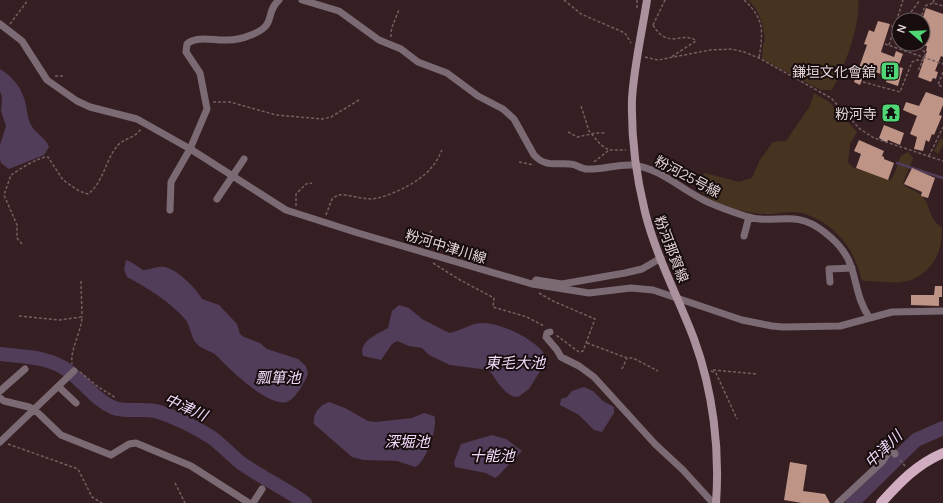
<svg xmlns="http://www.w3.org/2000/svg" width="943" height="503" font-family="Manrope,'Noto Sans JP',sans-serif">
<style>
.green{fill:#473420}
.water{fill:#513c59}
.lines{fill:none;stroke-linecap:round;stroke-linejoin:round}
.stream{stroke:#513c59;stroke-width:2.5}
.river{stroke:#513c59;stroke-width:14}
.building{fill:#be9486}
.path{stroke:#745f61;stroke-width:1.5;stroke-dasharray:3 2;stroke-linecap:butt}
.minor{stroke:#7b6a73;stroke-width:7}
.secondary{stroke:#ab909e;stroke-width:8}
.primary{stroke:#d0adc0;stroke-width:10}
.labels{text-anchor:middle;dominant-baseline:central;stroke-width:4;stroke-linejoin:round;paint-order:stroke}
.poi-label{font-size:14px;fill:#e3d3d4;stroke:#170d0e;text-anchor:end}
.street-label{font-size:14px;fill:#e3d3d4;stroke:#170d0e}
.water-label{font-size:15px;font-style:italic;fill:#f2dafb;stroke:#170d0e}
</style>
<rect width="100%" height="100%" fill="#361f22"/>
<path class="green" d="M748 0H858C861 24 844 69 832 90H821L762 59 763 44 765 41C763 24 761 12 748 0Z
M814 93 829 102 857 132 850 144 848 162 852 167 889 180 892 179 901 156 908 152 913 158 903 183 905 186C910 189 917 191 922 196 932 206 926 216 942 228 942 250 935 269 913 279 901 285 877 281 864 281L861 278C854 247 833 222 802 213 791 210 777 215 765 214 744 213 711 205 698 188L702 175 705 173 739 182 752 178 760 160 773 142 786 141 810 106Z
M940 139H943V145L938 154 934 151Z"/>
<path class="water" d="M0 69C12 76 21 87 25 101 27 109 27 118 31 125 36 134 46 138 49 147L44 155 9 169 1 163 0 159V145L6 126 1 111 2 98 0 91Z
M126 260 131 262 143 270C150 270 157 266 164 267 176 268 197 289 202 299L219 305 237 324 240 334 244 337 260 343 267 349 298 359 306 366 308 374C305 382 296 397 289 401 272 411 228 368 217 356 211 350 202 350 197 344 190 337 191 326 185 319 169 301 148 288 127 277L124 270Z
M399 305 409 308 422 319 449 333C461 331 471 323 482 323 502 323 538 340 547 358V360L529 389 518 397C505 397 496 379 489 370L450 365 429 355 422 348 409 346 397 341 392 344 381 360 363 356C358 341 378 334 388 328L392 311Z
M584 387 593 391 603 401 614 407V413L602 432 594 430 579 415 560 405 561 399 567 397 572 391Z
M329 402 345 408 368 421 375 422 412 418 424 413 434 416C439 425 425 465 415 467L397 461 364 460 352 457 314 424C312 414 320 405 329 402Z
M492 435 506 439 522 451 498 476 495 478 486 473 455 467 454 462 461 444Z"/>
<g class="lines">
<path class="stream" d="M897 163 943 178"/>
<path class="river" d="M0 354C23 357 47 356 67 370 83 381 95 400 114 408 129 413 144 407 159 412 177 418 195 427 211 437 222 445 231 455 241 463 262 478 285 488 305 503
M852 503 916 440 943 428"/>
</g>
<path class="building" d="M926 8 943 14V57L941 56 935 71 938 72 936 79 933 78 931 82 918 77 927 51H926L927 46 923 45V17Z
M878 21 890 24 881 52 894 57 896 51 903 54 898 67 903 68 898 86 886 82 887 76 866 69 860 85 854 82 867 45 864 44 869 30 874 32Z
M926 92 943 98V105L939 115 942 116 934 135 932 134 929 142 926 140 923 151 914 149 917 137 910 134 917 116 903 110 906 102 919 106Z
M884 125 904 133 900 145 888 140 887 143 879 138Z
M859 140 884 151 882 156 884 157V159L894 163 888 180 856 168 861 154 854 151Z
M912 168 935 178 928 198 921 196 922 192 904 184Z
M935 286H942V297H939V306L911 305V295H934Z
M790 462 807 465 803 491 825 494 830 503H802L784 500Z"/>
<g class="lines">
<path class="path" d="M564 0 581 14 625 33 631 43
M637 0V10
M744 0C765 19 763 32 759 58
M934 0 933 3 943 6
M905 20 920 0
M920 20 925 6 933 3
M10 24 28 0
M653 25C668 51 684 30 696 41L671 57
M653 25 665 0
M891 26 899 28
M391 37C390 27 396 20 399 9
M885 44 943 64
M915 44 926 53 918 71
M889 45 903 0
M645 57 658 60 710 50 732 49 744 52 759 58 831 98 860 129 874 138 943 161
M943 72 938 85 943 87
M55 76H65
M863 82 900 92 912 62 917 60 922 61
M213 102H230L276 115 322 119 331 117 359 100
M581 106 589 131 601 145 609 150
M568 132 577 137 596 133H606
M929 156 943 127
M519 162 534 165
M594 162 609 150H626
M296 206V194L306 184 312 183
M326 215 332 199 338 195C349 194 360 199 372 199 389 197 420 182 431 168 436 163 439 156 442 150
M22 244 17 238V225L4 195 11 175C20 169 38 157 48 157L63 180 79 191 88 194C104 182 105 160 118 145 125 138 135 138 141 129
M420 244 433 229
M433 263 460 280 494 298 493 307 527 317 544 326
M81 281 82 317
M539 293 553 301 595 319 583 351 579 352 556 335
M19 316 59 320 82 317C81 333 70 349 72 364
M587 343 627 358H633L658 371
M622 369 627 358
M713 370 757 374
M711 371 716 373 737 419
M80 372 97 386 116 398
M8 444 78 469 92 497 102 503
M900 460 905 466
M175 483 185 503"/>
<path class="minor" d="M302 0 339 11 379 40 401 49 418 62 447 73 478 96 503 109 514 119 534 155C545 167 555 163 570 164 576 164 581 169 587 169 602 170 617 164 632 165 659 168 677 186 700 198 714 206 730 211 745 216 776 226 793 208 823 231 835 240 846 251 851 266 857 284 858 301 869 317
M0 24 22 41 47 80 77 101 90 107 137 119 192 150 286 210 358 233 532 284 589 293 631 288 653 290 742 320 772 326 783 327 840 326 892 312 943 311
M217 199 244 159
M170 210 171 182 190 149 207 109 200 73 186 52 187 44C196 35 215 41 227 40 235 40 244 38 251 35 278 25 264 13 279 0
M744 236 749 217
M830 282 829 269 852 268
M533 284 536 280 562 284 625 273 642 269 661 258
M550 332 547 333 546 337 557 350 561 357 579 366 594 377 655 444 683 470 713 503
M59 387 76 403
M0 391 25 369
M0 398 4 401 29 407 35 410 61 435 111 455 129 444 136 443 191 466 249 503
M0 442 74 371
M253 503 262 489
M838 503 882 462 891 448 895 454"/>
<path class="secondary" d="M647 0C642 32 634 66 632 99 631 137 636 175 645 212 656 256 678 297 694 339 713 391 720 449 716 503"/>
<path class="primary" d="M881 503C900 482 917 464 943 453"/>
</g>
<defs>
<g id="building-square" transform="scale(1)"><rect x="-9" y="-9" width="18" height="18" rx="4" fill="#50d674" stroke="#170d0e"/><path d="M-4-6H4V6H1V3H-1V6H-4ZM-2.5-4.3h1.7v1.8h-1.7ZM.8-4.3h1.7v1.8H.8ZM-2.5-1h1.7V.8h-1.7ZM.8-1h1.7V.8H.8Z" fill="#111"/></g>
<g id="temple-square" transform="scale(1)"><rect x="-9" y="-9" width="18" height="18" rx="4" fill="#50d674" stroke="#170d0e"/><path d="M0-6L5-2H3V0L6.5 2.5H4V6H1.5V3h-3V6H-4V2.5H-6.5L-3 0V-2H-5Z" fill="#111"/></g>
</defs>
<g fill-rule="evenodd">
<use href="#building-square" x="890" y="71"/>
<use href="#temple-square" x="891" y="113"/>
</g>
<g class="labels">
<g class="poi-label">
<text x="876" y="71">鎌垣文化會舘</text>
<text x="877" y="113">粉河寺</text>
</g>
<g class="street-label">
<text transform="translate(688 176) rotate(28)">粉河25号線</text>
<text transform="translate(446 246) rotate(17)">粉河中津川線</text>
<text transform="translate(672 249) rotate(69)">粉河那賀線</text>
</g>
<g class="water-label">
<text x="515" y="362">東毛大池</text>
<text x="278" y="377">瓢箪池</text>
<text transform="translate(186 407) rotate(24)">中津川</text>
<text x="407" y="441">深堀池</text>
<text transform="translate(883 449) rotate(-44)">中津川</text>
<text x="492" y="455">十能池</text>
</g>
</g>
<g transform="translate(911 32) rotate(289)"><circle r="19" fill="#170d0e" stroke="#695c5d"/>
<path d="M0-3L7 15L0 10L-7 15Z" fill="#50d674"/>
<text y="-6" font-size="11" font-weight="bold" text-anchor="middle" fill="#e3d3d4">N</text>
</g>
</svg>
